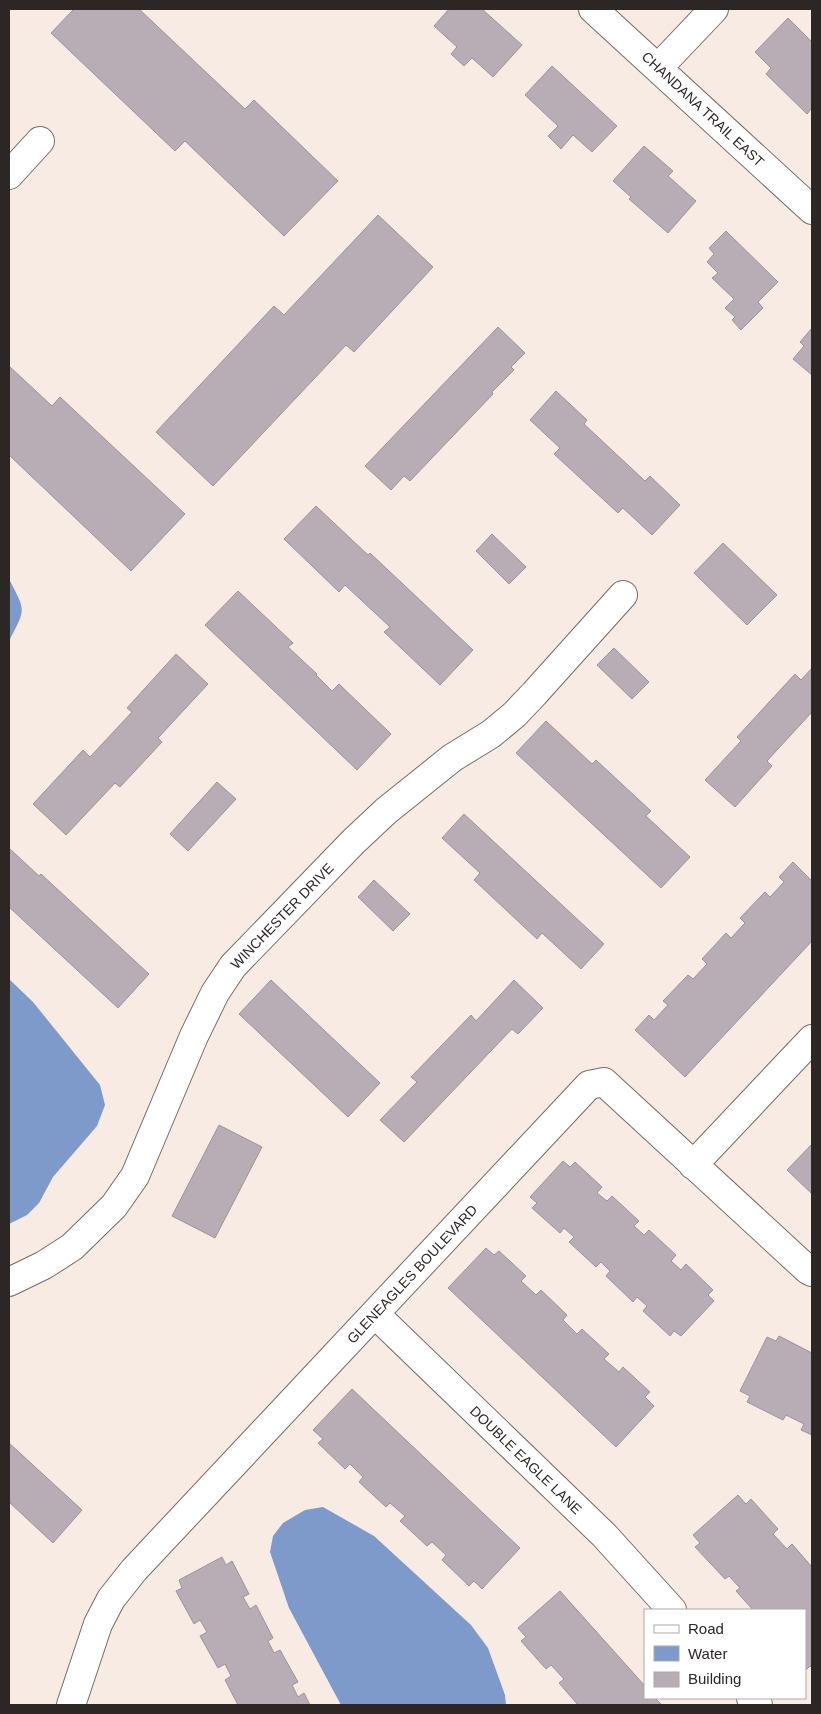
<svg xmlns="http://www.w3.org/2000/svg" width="821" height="1714" font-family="Helvetica,sans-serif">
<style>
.water{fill:#7e9acb}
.building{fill:#b8adb4;stroke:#9e939a}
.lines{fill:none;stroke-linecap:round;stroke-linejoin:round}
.minor-casing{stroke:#766b65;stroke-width:30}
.minor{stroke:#fff;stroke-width:28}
.labels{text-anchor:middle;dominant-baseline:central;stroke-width:4;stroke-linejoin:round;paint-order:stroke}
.street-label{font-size:14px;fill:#2c2725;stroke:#fff}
</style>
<rect width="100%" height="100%" fill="#f7ebe4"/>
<path class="water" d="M9 579C26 612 26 608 9 641Z
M9 979 33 1002 100 1085 105 1105 97 1126 53 1177 39 1203 27 1215 9 1224Z
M323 1507 374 1536 471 1625 488 1648 505 1695 506 1705H341L289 1608 270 1552 273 1536 283 1523 305 1510Z"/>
<path class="building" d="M74 9H139L245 109 254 100 338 181 284 236 185 141 175 151 51 33Z
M449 9H482L522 45 493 77 472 58 464 66 451 54 457 47 434 26Z
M788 18 812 42V108L807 114 766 74 771 68 755 52Z
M552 66 617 126 592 152 573 135 561 149 548 136 558 126 525 95Z
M644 146 673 171 668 176 696 201 668 233 629 199 631 197 613 181Z
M378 215 433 267 354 352 346 345 213 486 156 432 274 306 284 315Z
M726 231 778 282 758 302 763 308 741 330 732 320 735 317 725 308 734 299 712 278 718 273 707 262 714 254 709 248Z
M498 327 525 353 511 367 514 370 492 392 493 394 410 481 404 476 391 490 365 466Z
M812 328V375L793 359 804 346 800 342Z
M9 366 52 406 60 397 185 514 131 571 9 455Z
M556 391 587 420 584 424 645 481 650 476 680 505 652 535 623 508 618 513 554 454 560 448 530 420Z
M316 506 368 555 370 553 473 650 440 685 384 632 390 627 345 585 339 592 284 539Z
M492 534 526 567 509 584 476 551Z
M723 543 777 595 747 625 694 573Z
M238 591 293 643 288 647 317 674 316 675 332 691 339 684 391 734 357 770 205 625Z
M614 648 649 682 632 699 597 665Z
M176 654 208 684 158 738 162 742 120 787 115 783 66 835 33 804 83 750 90 757 132 712 127 708Z
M812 668V712L767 761 772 766 735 807 705 780 741 741 737 737 795 674 801 680Z
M546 721 592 764 596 760 651 811 646 816 690 857 661 888 516 753Z
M217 782 236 799 188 851 170 834Z
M464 814 604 944 581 969 542 933 537 939 474 880 480 873 442 838Z
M9 848 39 876 41 874 149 974 118 1008 9 907Z
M793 862 812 881V941L685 1077 635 1030 649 1015 654 1020 668 1005 663 1001 688 975 693 979 707 964 702 959 726 933 731 938 745 923 740 918 765 892 770 897 784 882 779 877Z
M374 880 410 914 393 931 358 897Z
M271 980 380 1083 348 1117 239 1014Z
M514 980 543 1008 518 1034 512 1029 404 1142 380 1120 417 1082 411 1077 471 1015 476 1021Z
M219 1125 262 1147 215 1238 172 1216Z
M812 1144V1194L787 1170Z
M563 1161 570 1167 575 1162 602 1187 597 1193 607 1201 612 1196 639 1221 634 1226 644 1235 649 1230 676 1255 671 1261 681 1270 686 1264 713 1290 708 1295 714 1301 681 1336 674 1331 670 1336 643 1311 647 1306 637 1297 633 1302 606 1276 610 1271 601 1262 596 1267 569 1242 574 1237 564 1228 560 1233 532 1208 537 1203 530 1197Z
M486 1248 494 1255 499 1251 526 1276 521 1281 536 1295 541 1290 567 1315 563 1320 577 1334 582 1329 609 1354 604 1359 619 1372 623 1367 650 1392 645 1397 654 1406 616 1447 448 1288Z
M779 1336 812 1353V1435L801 1430 804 1424 786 1415 783 1420 747 1402 750 1396 740 1391 767 1337 776 1341Z
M352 1389 520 1548 482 1589 474 1581 469 1586 442 1560 446 1555 432 1542 427 1546 400 1521 405 1516 390 1503 386 1507 359 1482 363 1477 350 1464 345 1469 318 1443 323 1439 313 1430Z
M9 1443 82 1510 53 1543 9 1502Z
M738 1495 746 1504 751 1499 778 1529 773 1534 787 1549 792 1544 812 1567V1668L810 1666 806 1670 805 1669V1610H753L736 1591 740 1588 729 1576 725 1579 695 1547 700 1543 693 1535Z
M222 1557 226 1565 232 1561 249 1594 243 1597 250 1609 256 1605 273 1638 268 1641 274 1653 280 1650 298 1682 292 1685 298 1697 304 1693 310 1705H238L225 1680 231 1676 225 1664 218 1668 200 1636 207 1632 200 1620 194 1624 176 1591 182 1588 179 1580Z
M560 1591 645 1686V1698H655L662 1705H578L559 1683 564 1679 551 1665 546 1669 521 1641 526 1637 518 1628Z"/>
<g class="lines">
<g class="minor-casing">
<path id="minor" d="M593 9 812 210
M658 68 714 9
M9 175 40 141
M693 1165 812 1039
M9 1282 44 1265 72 1247 114 1206 135 1176 194 1036 215 993 233 966 353 842 386 811 452 758 491 734 514 715 534 694 623 595
M375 1314 604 1535 672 1610
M751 1698 758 1705
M71 1705 98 1624 111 1599 134 1570 589 1085 604 1082 808 1270 812 1272"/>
</g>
<use href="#minor" class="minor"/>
</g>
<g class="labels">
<g class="street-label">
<text transform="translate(703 109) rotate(43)">CHANDANA TRAIL EAST</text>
<text transform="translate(282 916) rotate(-46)">WINCHESTER DRIVE</text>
<text transform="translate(412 1274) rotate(-47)">GLENEAGLES BOULEVARD</text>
<text transform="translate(526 1460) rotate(44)">DOUBLE EAGLE LANE</text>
</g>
</g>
<rect width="821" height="1714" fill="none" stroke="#2c2725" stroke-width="20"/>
<rect x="644" y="1609" width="162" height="90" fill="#ffffff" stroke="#aba9a8"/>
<rect x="654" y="1625" width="25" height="8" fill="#ffffff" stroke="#aba9a8"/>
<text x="688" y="1634" font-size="15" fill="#2c2725">Road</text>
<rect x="654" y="1646" width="25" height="15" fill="#7e9acb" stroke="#aba9a8"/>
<text x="688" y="1659" font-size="15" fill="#2c2725">Water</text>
<rect x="654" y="1672" width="25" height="15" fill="#b8adb4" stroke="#aba9a8"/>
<text x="688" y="1684" font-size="15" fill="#2c2725">Building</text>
</svg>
